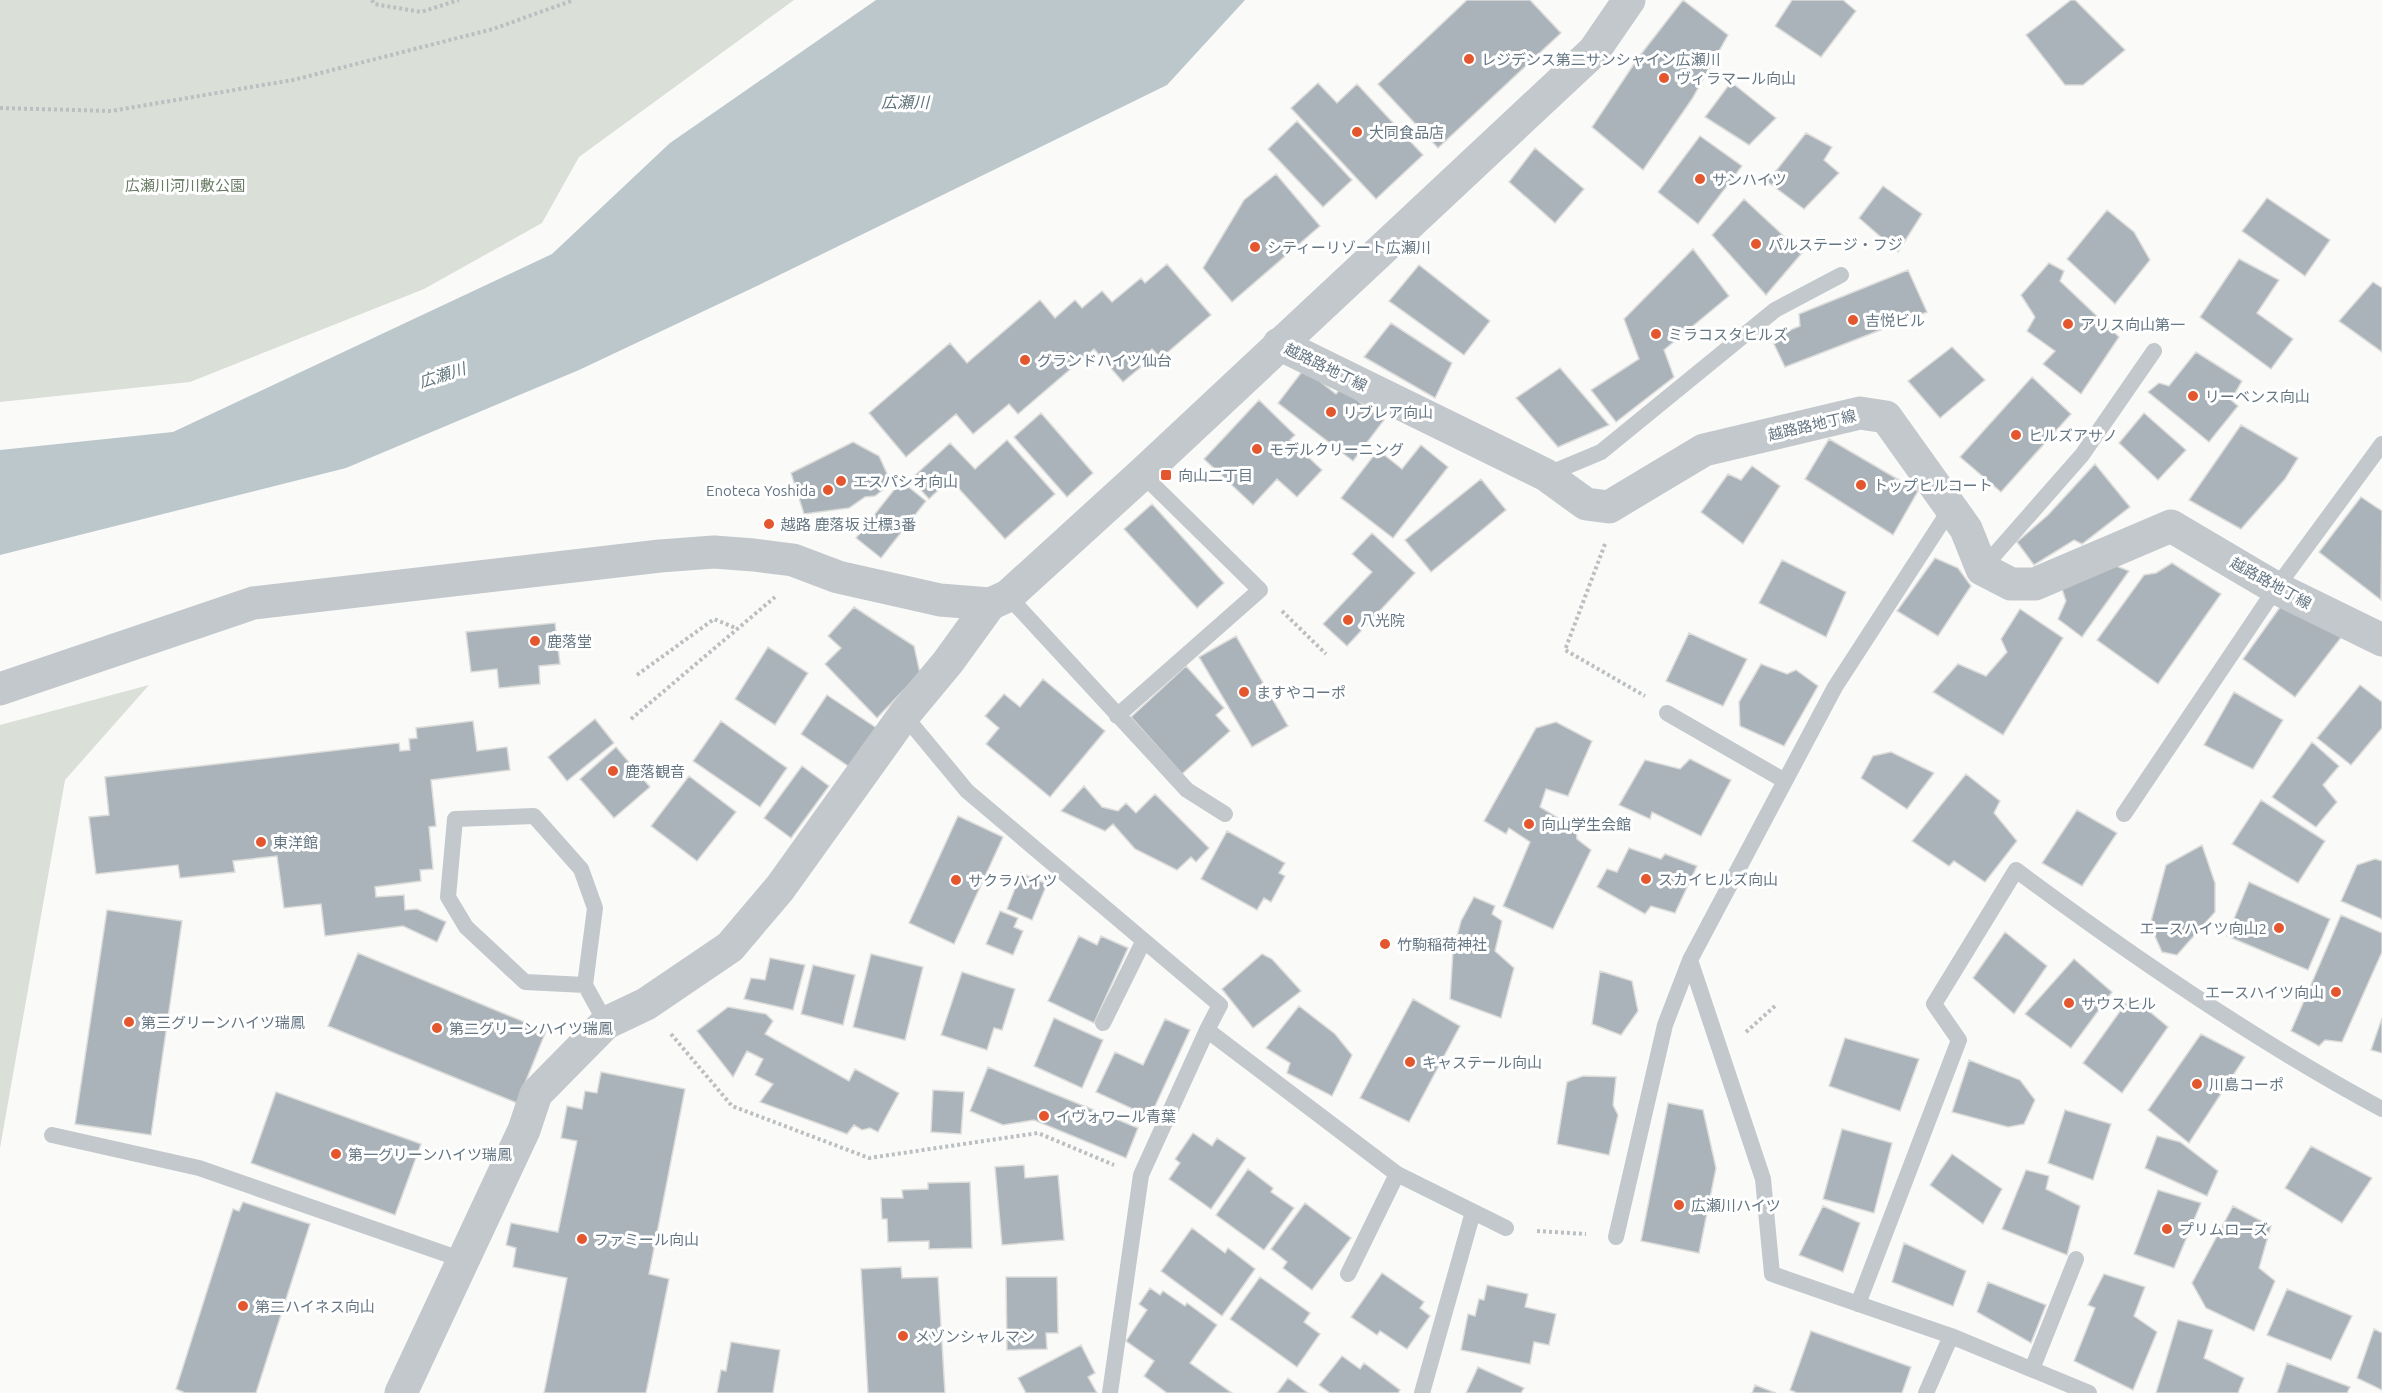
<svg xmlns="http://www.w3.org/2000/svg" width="2382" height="1393" font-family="Ubuntu,'Noto Sans JP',sans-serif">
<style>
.green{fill:#dadfd7}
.water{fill:#bbc7cb}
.building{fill:#aab3b9;stroke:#dcdcda;stroke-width:1.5}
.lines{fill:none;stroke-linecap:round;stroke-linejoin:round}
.path{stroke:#bbbfc2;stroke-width:4;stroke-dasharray:3 3;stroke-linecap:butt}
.service{stroke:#c3c8cc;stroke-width:16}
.minor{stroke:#c3c8cc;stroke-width:33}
.tertiary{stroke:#c3c8cc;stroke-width:33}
.poi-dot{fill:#e4572e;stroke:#fff;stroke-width:2}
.labels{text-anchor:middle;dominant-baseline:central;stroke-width:6;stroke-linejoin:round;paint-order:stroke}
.poi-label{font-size:15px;fill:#657683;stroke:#fff;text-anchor:start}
.park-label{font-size:15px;fill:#687a64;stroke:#fff}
.street-label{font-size:15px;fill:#657683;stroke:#fff}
.water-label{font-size:16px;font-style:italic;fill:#60757c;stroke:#fff}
</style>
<rect width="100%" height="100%" fill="#fafaf8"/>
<path class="green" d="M0 0H794L579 157 542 223 424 289 190 382 0 402Z
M149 685 65 780 0 1148V725Z"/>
<path class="water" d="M876 0H1245L1167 85 759 285 579 370 346 468 0 555V450L173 432 552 254 670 143Z"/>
<path class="building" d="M1467 0H1530L1561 33 1438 148 1378 84Z
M1683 0 1728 35 1692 99 1643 170 1592 127 1638 58Z
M1792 0H1843L1856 11 1821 57 1775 26Z
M2071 0H2075L2125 50 2083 85H2065L2026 35Z
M1731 82 1776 118 1749 145 1705 117Z
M1318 83 1337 103 1357 84 1423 155 1376 199 1291 108Z
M1297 121 1352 180 1323 207 1268 149Z
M1806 133 1832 147 1824 160 1839 173 1804 209 1765 180 1771 177Z
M1700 136 1742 166 1698 224 1658 192Z
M1535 148 1584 189 1555 223 1509 182Z
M1276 174 1320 226 1232 302 1203 268 1244 200Z
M1883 186 1922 214 1898 252 1859 218Z
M2267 198 2330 240 2305 276 2242 231Z
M1744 199 1802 253 1766 295 1712 235Z
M2107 210 2134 232 2150 260 2115 304 2067 259Z
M1693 249 1729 296 1664 350 1674 377 1616 422 1591 390 1639 359 1624 319Z
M2239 259 2279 280 2257 313 2293 339 2271 369 2200 317Z
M2049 263 2064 271 2060 281 2119 337 2081 394 2043 364 2055 351 2027 331 2035 317 2021 295Z
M1167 264 1211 315 1161 358 1152 349 1136 362 1141 367 1123 382 1094 349 1018 414 1009 404 973 434 956 414 906 457 869 413 950 343 967 363 1040 300 1055 318 1075 300 1082 308 1102 291 1112 302 1141 278 1145 283Z
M1419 265 1490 321 1464 355 1389 301Z
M1908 270 1927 312 1785 367 1771 338 1800 326 1799 314Z
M2373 282 2382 288V352L2339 321Z
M1391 323 1452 363 1435 398 1364 357Z
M1952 347 1985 380 1940 418 1908 381Z
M2196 352 2242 381 2231 400 2238 406 2209 442 2148 392 2159 383 2169 386Z
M1560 368 1609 425 1558 447 1516 398Z
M1304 369 1336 394 1341 388 1384 420 1353 461 1278 403Z
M2032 377 2071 414 2001 492 1960 457Z
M1259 400 1295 435 1290 440 1322 470 1297 497 1277 479 1253 505 1204 459Z
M1041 413 1093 473 1067 497 1014 437Z
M2144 413 2186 450 2158 480 2119 443Z
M2241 425 2298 458 2285 479 2241 529 2189 500Z
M1829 439 1918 491 1893 535 1805 479Z
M1007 440 1055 494 1005 539 950 479 929 499 911 479 950 443 975 469Z
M853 442 879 456 889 478V485L875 496 865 497 849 508 804 514 791 473Z
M1421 445 1448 467 1393 538 1341 498 1378 450 1402 469Z
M2095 464 2130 507 2082 544 2074 540 2034 565 2017 542 2048 515Z
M1752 466 1780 486 1743 544 1701 512 1728 474 1741 480Z
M1481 479 1506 510 1431 572 1405 540Z
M901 481 926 501 881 558 856 538Z
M2361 497 2382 511 2381 600 2319 552Z
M1152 504 1224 583 1197 608 1124 529Z
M1372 533 1415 573 1347 646 1323 624 1372 572 1352 554Z
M1935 558 1958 568 1971 586 1938 636 1897 611Z
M1782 560 1846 592 1826 637 1759 603Z
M2172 563 2221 594 2158 684 2097 640 2144 575 2156 573Z
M2114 565 2129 571 2082 637 2058 619 2066 601 2060 583Z
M2283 603 2343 635 2295 697 2243 659Z
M854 607 914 646 920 673 877 718 825 664 841 648 828 636Z
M2020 609 2063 638 2003 735 1933 692 1958 664 1986 676 2007 652 2001 639Z
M555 623 560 664 539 666 540 684 499 688 497 669 471 672 466 632Z
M1689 633 1747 659 1723 706 1666 681Z
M1236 636 1288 726 1252 747 1199 657Z
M768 647 808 673 775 725 735 699Z
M1761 664 1787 674 1796 670 1818 686 1784 746 1740 726 1739 702Z
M1186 666 1224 708 1216 715 1230 731 1182 774 1131 717Z
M1043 679 1105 731 1050 797 986 744 999 728 985 716 1004 694 1020 707Z
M2360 685 2382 702V728L2351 765 2317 738Z
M2234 692 2283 720 2253 769 2204 745Z
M827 695 878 729 851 768 801 734Z
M595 719 614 743 567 781 548 757Z
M473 721 477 751 507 747 510 770 431 780 436 826 429 827 433 869 420 870 421 881 375 887 376 897 404 895 405 910 417 909 446 922 437 942 403 926 325 936 321 904 284 908 277 856 233 861 235 872 180 878 178 865 96 874 89 817 109 815 105 777 399 743 400 751 410 750 409 739 417 738 416 728Z
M721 721 787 768 760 807 693 761Z
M1556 722 1592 741 1568 796 1546 789 1540 807 1576 829 1577 839 1591 850 1553 929 1503 906 1530 842 1509 828 1506 834 1484 821 1536 728Z
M2312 742 2339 766 2323 785 2337 802 2316 827 2272 797Z
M616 747 650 787 614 818 580 779Z
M1891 752 1934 773 1907 809 1861 778 1873 756Z
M1690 759 1731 780 1701 836 1652 812 1650 819 1619 805 1645 760 1680 769Z
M802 766 829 786 791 838 764 818Z
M1966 774 2000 801 1994 813 2017 841 1985 882 1954 861 1949 866 1912 841Z
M689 776 736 812 697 861 651 826Z
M1084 786 1102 807 1118 811 1126 803 1136 813 1155 794 1209 848 1196 862 1191 857 1177 870 1135 849 1113 824 1105 831 1061 811Z
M2261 800 2325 841 2298 883 2232 844Z
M2077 810 2117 833 2082 886 2042 863Z
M958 816 1003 837 954 944 909 923Z
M1227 831 1285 863 1279 873 1285 876 1271 902 1264 898 1257 910 1201 879Z
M2202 845 2215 883V912L2177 955 2162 952 2150 925 2166 865Z
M1629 848 1661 859 1665 854 1697 866 1675 913 1651 906 1645 914 1597 887 1607 869 1617 872Z
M2375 859 2382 861V919L2341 901 2357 865Z
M1021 873 1047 884 1032 920 1007 909Z
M2249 882 2330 919 2308 970 2227 936Z
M1474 897 1495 906 1492 914 1502 921 1495 951 1514 968 1501 1018 1450 999 1453 951 1461 921Z
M107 910 182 921 151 1135 75 1124Z
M1000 911 1018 918 1014 927 1023 931 1013 955 986 944Z
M2341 915 2382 933V952L2342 1042 2325 1040 2319 1046 2291 1031Z
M2005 932 2047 966 2014 1014 1973 978Z
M1079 936 1097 945 1101 936 1128 948 1094 1023 1048 1001Z
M358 953 546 1031 517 1103 328 1026Z
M871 954 923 967 905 1040 853 1027Z
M1262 954 1272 959 1301 991 1253 1028 1222 989Z
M770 958 805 965 793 1010 744 999 751 978 765 980Z
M2074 959 2112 992 2071 1048 2025 1014Z
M813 965 855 975 843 1025 801 1014Z
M1600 971 1632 981 1638 1011 1621 1035 1592 1024Z
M962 972 1015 989 1002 1030 994 1028 987 1050 941 1035Z
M2131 996 2168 1027 2122 1093 2083 1063Z
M1413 999 1460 1026 1409 1122 1360 1098Z
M1299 1006 1335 1034 1352 1055 1332 1096 1287 1073 1290 1063 1266 1048Z
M728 1007 766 1014 773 1021 765 1034 849 1081 855 1069 899 1093 878 1132 870 1128 862 1130 854 1125 847 1134 760 1102 773 1084 755 1075 763 1059 747 1051 733 1077 697 1031Z
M1054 1018 1103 1040 1082 1088 1034 1066Z
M2382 1018V1053L2371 1050Z
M1165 1019 1190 1030 1150 1117 1096 1092 1115 1052 1143 1065Z
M2201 1034 2245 1057 2189 1143 2148 1110Z
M1845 1038 1919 1059 1900 1111 1829 1086Z
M1969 1060 2020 1080 2035 1100 2024 1124 2008 1127 1952 1112Z
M988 1067 1138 1128 1126 1158 1034 1120 1003 1125 970 1111Z
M601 1072 685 1089 649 1274 669 1279 646 1393H544L567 1278 513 1267 516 1248 506 1245 511 1223 558 1232 577 1141 561 1138 567 1106 582 1109 585 1091 597 1093Z
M1583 1076 1616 1077 1613 1105 1618 1115 1609 1155 1557 1144 1567 1082Z
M933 1090 964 1092 961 1134 931 1132Z
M276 1092 421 1144 395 1215 251 1163Z
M1668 1103 1703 1110 1716 1168 1699 1253 1641 1241Z
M2065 1110 2111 1124 2093 1180 2048 1163Z
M1842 1129 1892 1143 1874 1213 1823 1199Z
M1193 1133 1212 1146 1217 1138 1246 1158 1211 1209 1169 1179 1180 1163 1175 1159Z
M2157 1136 2180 1142 2218 1171 2207 1196 2145 1168Z
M2311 1146 2372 1178 2342 1223 2285 1188Z
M1952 1154 2002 1189 1983 1224 1930 1185Z
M1024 1165 1025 1178 1058 1175 1064 1240 1002 1245 995 1167Z
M1248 1169 1273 1188 1271 1192 1294 1208 1264 1250 1216 1215Z
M2026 1170 2049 1176 2046 1189 2080 1206 2067 1255 2002 1229Z
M970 1182 972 1248 929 1249V1241L888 1242 887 1219H882L881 1198H903L902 1190 928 1189V1183Z
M2158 1190 2201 1203 2174 1268 2134 1254Z
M243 1202 310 1224 256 1393H185L176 1389 233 1209 239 1211Z
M1305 1203 1351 1238 1312 1290 1283 1268 1287 1262 1271 1249Z
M1823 1206 1860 1223 1843 1272 1799 1255Z
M2233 1206 2271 1226 2259 1268 2275 1281 2254 1331 2206 1308 2192 1283Z
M1192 1228 1225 1253 1228 1248 1255 1269 1222 1316 1161 1271Z
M1904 1243 1966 1271 1953 1306 1892 1282Z
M901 1267 902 1278 938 1277 945 1393H868L861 1269Z
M1382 1273 1424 1302 1420 1308 1430 1316 1407 1349 1380 1331 1377 1335 1351 1317Z
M2104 1274 2145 1287 2134 1316 2157 1332 2133 1390 2074 1361 2095 1308 2088 1305Z
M1006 1277H1057L1058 1333H1046L1047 1349 1007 1350Z
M1260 1277 1310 1313 1304 1322 1320 1334 1297 1367 1230 1319Z
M1988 1282 2046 1305 2031 1343 1977 1312Z
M1487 1285 1528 1294 1525 1307 1556 1314 1549 1345 1534 1342 1530 1364 1461 1350 1468 1314 1475 1316 1479 1299 1484 1300Z
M1150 1288 1160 1295 1163 1291 1185 1306 1187 1303 1217 1325 1190 1363 1232 1393H1167L1144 1376 1154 1361 1126 1341 1147 1310 1139 1304Z
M2287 1289 2352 1316 2331 1360 2267 1335Z
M2178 1320 2213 1330 2204 1358 2244 1378 2238 1393H2156Z
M2374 1329 2382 1333V1390L2357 1378Z
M1811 1331 1911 1367 1902 1393H1797L1790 1390Z
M731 1342 780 1350 773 1393H717L721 1370 726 1371Z
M1081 1345 1095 1373 1088 1377 1097 1393H1026L1018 1378Z
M1342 1356 1360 1369 1364 1363 1400 1390 1398 1393H1330L1319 1385Z
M2287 1363 2350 1387 2347 1393H2277Z
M1478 1367 1524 1388 1521 1393H1466Z
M1288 1378 1308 1393H1277Z
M1755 1385 1776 1393H1752Z"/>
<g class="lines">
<path class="path" d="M372 0 374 4 421 12 459 0
M0 108 111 111 293 80 493 29 574 0
M1605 544 1565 650 1645 696
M1282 611 1326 654
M637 675 714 619 738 629
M631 719 775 597
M1746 1032 1776 1005
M671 1034 732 1106 869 1158 1038 1133 1114 1165
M1537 1231 1586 1234"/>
<path class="service" d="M1546 475 1601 452 1775 310 1841 275
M1951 508 1835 687 1690 960 1763 1179 1772 1274 1951 1336 2089 1393
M1982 569 2082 455 2154 351
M1008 596 1187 790 1225 814
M1667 713 1785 781
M904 715 967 791 1220 1005 1207 1030 1397 1174 1348 1274
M1117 716 1260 590 1142 474
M2124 814 2276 588 2382 444
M585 985 525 982 466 927 448 897 455 819 534 816 581 869 595 908 585 985 606 1023
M1103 1023 1143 942
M52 1135 199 1168 463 1260
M1397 1174 1506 1228
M1616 1237 1665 1025 1690 960
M1858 1304 1959 1040 1934 1004 2016 870C2133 957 2254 1040 2382 1109
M2032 1369 2076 1259
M1110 1393 1141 1175 1207 1030
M1422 1393 1473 1212
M1926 1393 1951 1336"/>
<path class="minor" d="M1279 344 1546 475 1586 504 1609 507 1704 450 1860 413 1886 417 1966 529 1982 569 2011 584H2035L2171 526 2276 588 2382 640
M401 1393 524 1130 536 1094 606 1023 646 1004 730 947 780 888 904 715 948 662 990 604"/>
<path class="tertiary" d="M0 689 253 603 660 556 714 552 754 555 793 560 838 577 940 600 990 604 1008 596 1142 474 1594 51 1629 0"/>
</g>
<g class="poi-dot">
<circle cx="1469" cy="59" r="6"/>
<circle cx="1664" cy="78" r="6"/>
<circle cx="1357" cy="132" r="6"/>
<circle cx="1700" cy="179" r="6"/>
<circle cx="1756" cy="244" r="6"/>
<circle cx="1255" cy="247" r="6"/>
<circle cx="1853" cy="320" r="6"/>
<circle cx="2068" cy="324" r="6"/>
<circle cx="1656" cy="334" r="6"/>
<circle cx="1025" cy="360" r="6"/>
<circle cx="2193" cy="396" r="6"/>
<circle cx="1331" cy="412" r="6"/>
<circle cx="2016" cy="435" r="6"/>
<circle cx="1257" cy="449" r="6"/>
<rect x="1160" y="469" width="12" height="12" rx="3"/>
<circle cx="841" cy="481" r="6"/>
<circle cx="1861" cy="485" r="6"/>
<circle cx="828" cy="490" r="6"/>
<circle cx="769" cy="524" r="6"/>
<circle cx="1348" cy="620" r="6"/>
<circle cx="535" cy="641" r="6"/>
<circle cx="1244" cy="692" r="6"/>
<circle cx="613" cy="771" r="6"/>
<circle cx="1529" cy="824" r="6"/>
<circle cx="261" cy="842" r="6"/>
<circle cx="1646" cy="879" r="6"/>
<circle cx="956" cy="880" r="6"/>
<circle cx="2279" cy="928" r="6"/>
<circle cx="1385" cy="944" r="6"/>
<circle cx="2336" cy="992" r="6"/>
<circle cx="2069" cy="1003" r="6"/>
<circle cx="129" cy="1022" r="6"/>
<circle cx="437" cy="1028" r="6"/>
<circle cx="1410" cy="1062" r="6"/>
<circle cx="2197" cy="1084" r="6"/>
<circle cx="1044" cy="1116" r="6"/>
<circle cx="336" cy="1154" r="6"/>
<circle cx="1679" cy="1205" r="6"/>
<circle cx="2167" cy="1229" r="6"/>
<circle cx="582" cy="1239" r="6"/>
<circle cx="243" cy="1306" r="6"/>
<circle cx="903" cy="1336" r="6"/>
</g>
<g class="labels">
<g class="poi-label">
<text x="1481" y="59">レジデンス第二サンシャイン広瀬川</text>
<text x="1676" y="78">ヴィラマール向山</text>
<text x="1369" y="132">大同食品店</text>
<text x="1712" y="179">サンハイツ</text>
<text x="1768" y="244">パルステージ・フジ</text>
<text x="1267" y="247">シティーリゾート広瀬川</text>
<text x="1865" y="320">吉悦ビル</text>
<text x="2080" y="324">アリス向山第一</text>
<text x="1668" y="334">ミラコスタヒルズ</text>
<text x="1037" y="360">グランドハイツ仙台</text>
<text x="2205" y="396">リーベンス向山</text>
<text x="1343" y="412">リブレア向山</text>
<text x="2028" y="435">ヒルズアサノ</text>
<text x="1269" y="449">モデルクリーニング</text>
<text x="1178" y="475">向山二丁目</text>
<text x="853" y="481">エスパシオ向山</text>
<text x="1873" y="485">トップヒルコート</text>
<text x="816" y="490" text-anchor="end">Enoteca Yoshida</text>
<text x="781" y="524">越路 鹿落坂 辻標3番</text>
<text x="1360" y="620">八光院</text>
<text x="547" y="641">鹿落堂</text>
<text x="1256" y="692">ますやコーポ</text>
<text x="625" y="771">鹿落観音</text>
<text x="1541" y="824">向山学生会館</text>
<text x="273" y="842">東洋館</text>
<text x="1658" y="879">スカイヒルズ向山</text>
<text x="968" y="880">サクラハイツ</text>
<text x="2267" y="928" text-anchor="end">エースハイツ向山2</text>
<text x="1397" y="944">竹駒稲荷神社</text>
<text x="2324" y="992" text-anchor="end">エースハイツ向山</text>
<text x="2081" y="1003">サウスヒル</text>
<text x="141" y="1022">第三グリーンハイツ瑞鳳</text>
<text x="449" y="1028">第二グリーンハイツ瑞鳳</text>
<text x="1422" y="1062">キャステール向山</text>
<text x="2209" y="1084">川島コーポ</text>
<text x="1056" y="1116">イヴォワール青葉</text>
<text x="348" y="1154">第一グリーンハイツ瑞鳳</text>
<text x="1691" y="1205">広瀬川ハイツ</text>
<text x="2179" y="1229">プリムローズ</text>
<text x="594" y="1239">ファミール向山</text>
<text x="255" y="1306">第二ハイネス向山</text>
<text x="915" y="1336">メゾンシャルマン</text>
</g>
<g class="park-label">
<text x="185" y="185">広瀬川河川敷公園</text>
</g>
<g class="street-label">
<text transform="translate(1326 367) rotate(26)">越路路地丁線</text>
<text transform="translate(1812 425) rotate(-13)">越路路地丁線</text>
<text transform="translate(2271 583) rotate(29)">越路路地丁線</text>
</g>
<g class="water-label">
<text x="905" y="102">広瀬川</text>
<text transform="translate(442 375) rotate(-18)">広瀬川</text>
</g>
</g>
</svg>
